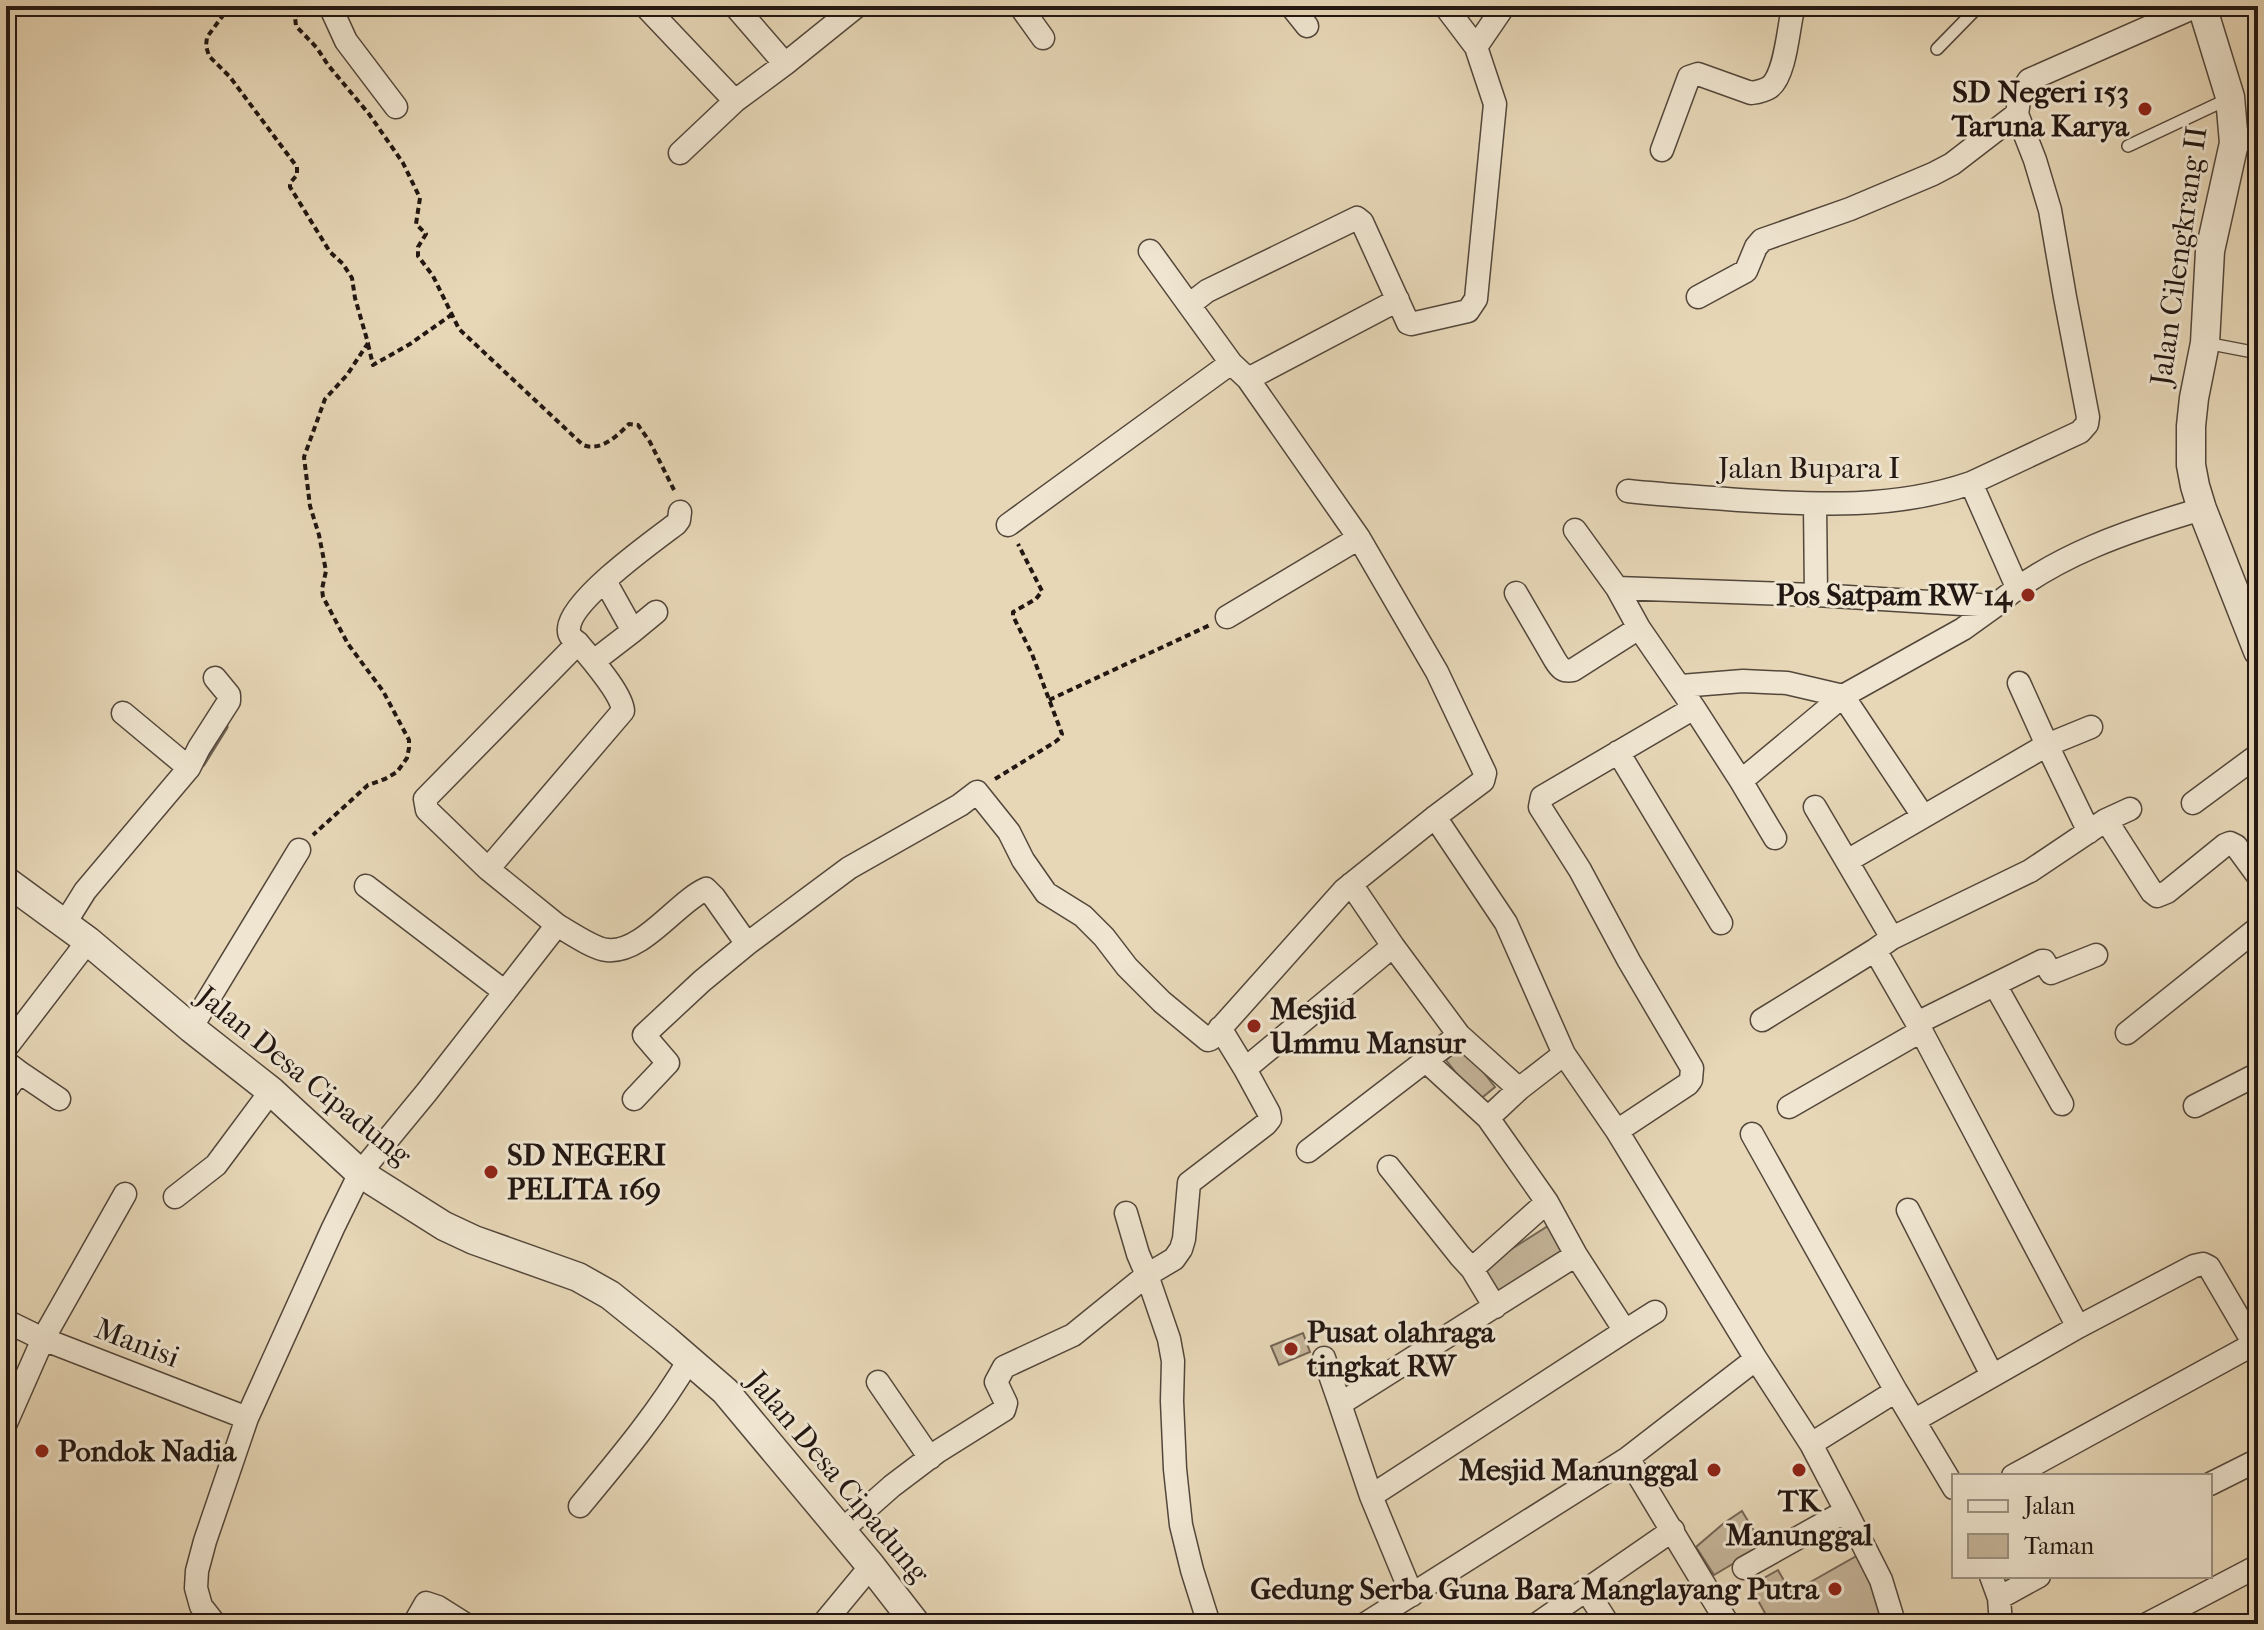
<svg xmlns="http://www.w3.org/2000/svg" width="2264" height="1630" font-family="'IM FELL French Canon',serif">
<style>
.green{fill:#c6b69b;stroke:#746656;stroke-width:2}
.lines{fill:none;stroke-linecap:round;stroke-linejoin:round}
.stream{stroke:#706353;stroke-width:7}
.service-casing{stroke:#53473b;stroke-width:14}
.minor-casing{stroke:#53473b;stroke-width:25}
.tertiary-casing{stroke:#53473b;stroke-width:31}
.path{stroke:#221712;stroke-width:4;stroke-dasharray:6 4;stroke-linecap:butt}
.service{stroke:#efe5d0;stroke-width:11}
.minor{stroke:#efe5d0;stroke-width:22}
.tertiary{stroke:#efe5d0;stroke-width:28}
.poi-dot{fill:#8f2418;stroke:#efe5d0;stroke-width:3}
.labels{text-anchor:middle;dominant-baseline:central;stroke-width:6;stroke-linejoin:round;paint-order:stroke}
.poi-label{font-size:30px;font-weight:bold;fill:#221712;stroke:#efe5d0;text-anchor:end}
.street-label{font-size:30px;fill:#221712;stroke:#efe5d0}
</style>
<rect width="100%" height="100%" fill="#e7d7b7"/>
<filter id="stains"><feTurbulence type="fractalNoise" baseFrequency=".0025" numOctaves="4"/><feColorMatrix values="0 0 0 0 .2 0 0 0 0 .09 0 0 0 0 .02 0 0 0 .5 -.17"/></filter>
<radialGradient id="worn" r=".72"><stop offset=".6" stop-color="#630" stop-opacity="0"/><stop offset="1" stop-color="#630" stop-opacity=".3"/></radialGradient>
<path class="green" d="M1463 1046 1495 1087 1478 1101 1446 1060Z
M1548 1226 1563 1252 1499 1292 1483 1267Z
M1303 1333 1310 1352 1279 1365 1271 1346Z
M1742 1511 1763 1546 1714 1575 1696 1547 1724 1523Z
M1860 1554 1867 1576 1887 1618 1883 1624H1771L1750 1586 1778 1570 1791 1593Z"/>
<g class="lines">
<path class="stream" d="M2252 656 2258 670
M202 764 225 727"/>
<g class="service-casing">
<path id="service" d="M1937 49 1979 6
M2128 146 2230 98
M2206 343 2258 353"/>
</g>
<g class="minor-casing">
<path id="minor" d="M330 6 346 41 396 107
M645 6 735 101
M735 6 785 64
M1020 6 1043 38
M1291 6 1307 26
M1476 47 1504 6
M2234 143 2258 136
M1662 150 1689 77 1698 74 1751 93C1758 92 1764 91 1770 87 1785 75 1788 32 1792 14L1796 6
M680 153 735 101 785 64 857 6
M1150 251 1189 305
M1698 297 1746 271 1756 247 1762 240 1850 209 1933 174 1952 164 2017 114
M1398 300 1248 379 1231 363 1189 305 1207 291 1357 218 1362 222 1408 323 1411 324 1468 311 1476 299 1495 104 1476 47 1445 6
M1971 483 2080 432 2087 424 2088 417 2065 297 2050 210 2035 160 2017 114 2020 94 2029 80 2197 6
M1628 491C1665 495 1702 497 1739 500 1817 505 1896 509 1971 483L2017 587
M1815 504 1816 595
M1008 525 1231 363
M1575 530 1617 588
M605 581 633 631 656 612
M1516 593 1555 660C1560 668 1563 672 1573 670L1639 628
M1227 617 1359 538
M594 661 633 631
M2019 683 2047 745 2089 832
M1681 686 1743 681 1787 683 1843 696 1963 629 1995 606
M1694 708 1741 781 1843 696 1923 816
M1618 752 1721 923
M189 768 199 748 229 701V695L215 678
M1741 781 1775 838
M2193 803 2258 755
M1815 807 1892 938
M1435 817 1506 923 1564 1054 1617 1131
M2106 820 2152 892 2157 896 2167 892 2225 845 2230 843 2236 846 2258 876
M1847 861 2047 745 2091 727
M488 869 623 711C622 693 590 658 578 643
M1351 884 1393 946 1459 1035 1519 1089
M366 886 505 992
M65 923 85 891 189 768 123 713
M557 925C569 932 594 949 607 950 642 954 677 902 706 889L714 897 747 944
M1875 950 1892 938 2030 871 2106 820 2130 809
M1995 985 2062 1104
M1762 1020 1875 950 1917 1023 2078 1327
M1917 1023 2042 961H2044L2051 973 2096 955
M191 1028 299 850
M2127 1033 2258 928
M6 1048 88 941
M1425 1060 1488 1118 1519 1089 1564 1054
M1245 1069 1393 946
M19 1072 59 1099
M6 1090 19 1072 7 1063
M634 1099 668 1063 644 1035 702 981 747 944 849 868 960 805 977 792 1009 832 1023 860 1046 893 1083 916 1104 937 1127 967 1162 1002 1208 1040 1211 1039 1344 890 1435 817 1483 781 1485 773 1437 672 1359 538 1248 379
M2195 1106 2258 1074
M1789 1107 1921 1031
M1488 1118 1547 1202 1576 1255 1625 1331 1655 1312
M1752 1134 1896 1391 1954 1488
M1308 1151 1459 1035
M1389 1167 1460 1256 1472 1269 1547 1202
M175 1197 216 1165 271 1091
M1908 1210 1992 1375
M1126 1213 1138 1254 1147 1275 1169 1339 1173 1361 1172 1401 1175 1469 1181 1525 1192 1570 1209 1624
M1472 1269 1495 1307
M6 1321 43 1339 247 1418
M1324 1358 1340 1404
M1756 1359 1617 1131 1688 1084 1691 1080 1692 1068 1629 961 1580 870 1540 807 1542 797 1694 708 1639 628 1617 588 1816 595 1995 606C2052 556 2130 530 2202 509
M878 1382 930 1458
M1915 1420 2078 1327 2194 1266 2203 1264 2209 1267 2254 1344
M6 1423 43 1339 125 1194
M1811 1444 1896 1391
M1628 1458 1728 1624
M2013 1476 2254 1344 2258 1352
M2210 1484 2258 1460
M1371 1496 1625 1331
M580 1506C619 1459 658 1413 689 1360
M841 1531 892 1486 937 1452 1004 1410 1006 1403 996 1382 1004 1367 1073 1335 1147 1275 1174 1259 1181 1249 1184 1239 1189 1183 1266 1124 1270 1119 1269 1113 1245 1069 1220 1028
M1744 1568 1846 1511
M1991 1576 1999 1598 2001 1624
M1587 1591 1608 1624
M1412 1595 1371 1496 1340 1404 1576 1255
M1999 1598 2039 1576
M215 1624 201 1606 196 1588 197 1571 205 1541 247 1418 333 1228 360 1173 426 1093 557 925 488 869 427 810 425 799 578 643C573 639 568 636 569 628 571 600 652 542 676 524L679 520 680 512
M414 1624 426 1603 438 1607 465 1624
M823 1624 871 1566
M1365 1624 1628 1458 1756 1359 1811 1444 1846 1511 1881 1580 1892 1616 1891 1624
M1537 1624 1673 1530
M2147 1624 2258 1566"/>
</g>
<g class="tertiary-casing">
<path id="tertiary" d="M2202 6 2230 97 2234 143 2210 251 2205 343 2194 398 2191 426V465L2195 486 2202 509 2258 651
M6 881 88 941 191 1028 271 1091 360 1173 444 1226 474 1240 578 1277 610 1295 666 1340 725 1391 871 1566 916 1624"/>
</g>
<path class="path" d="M230 6 207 37 206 46 209 56 230 77 297 167V175L290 183V187L330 252 343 264 352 278 355 298 368 343 347 375 325 399 304 457 310 506 319 535 326 571 322 589 323 597 348 644 383 691 409 740V748L407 758 397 772 385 779 368 785 313 835
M309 6 295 17 296 26 317 48 328 65 369 114 403 163 420 198 416 224 426 234 418 247V256L433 276 459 329 583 445C601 452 617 436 629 424L638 425 650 442 674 490
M368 344 373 365 410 344 451 315
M1049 700 1210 625
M995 779 1055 742 1060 738 1062 734 1032 654 1013 616V612L1036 599 1042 591 1018 544"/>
<use href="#service" class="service"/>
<use href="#minor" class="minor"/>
<use href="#tertiary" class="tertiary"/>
</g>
<g class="poi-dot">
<circle cx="2145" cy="109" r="8"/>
<circle cx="2028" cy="595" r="8"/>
<circle cx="1254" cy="1026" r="8"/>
<circle cx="491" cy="1172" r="8"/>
<circle cx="1291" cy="1349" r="8"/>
<circle cx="42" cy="1451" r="8"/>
<circle cx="1714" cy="1470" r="8"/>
<circle cx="1799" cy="1470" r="8"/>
<circle cx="1835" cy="1589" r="8"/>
</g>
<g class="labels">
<g class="poi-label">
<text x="2129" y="92">SD Negeri 153<tspan x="2129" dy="34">Taruna Karya</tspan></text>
<text x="2012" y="595">Pos Satpam RW 14</text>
<text x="1270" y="1009" text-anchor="start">Mesjid<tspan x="1270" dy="34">Ummu Mansur</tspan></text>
<text x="507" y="1155" text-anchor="start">SD NEGERI<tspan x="507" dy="34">PELITA 169</tspan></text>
<text x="1307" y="1332" text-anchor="start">Pusat olahraga<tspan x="1307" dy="34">tingkat RW</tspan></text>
<text x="58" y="1451" text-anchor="start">Pondok Nadia</text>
<text x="1698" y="1470">Mesjid Manunggal</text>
<text x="1799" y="1501" text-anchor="middle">TK<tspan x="1799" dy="34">Manunggal</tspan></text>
<text x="1819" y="1589">Gedung Serba Guna Bara Manglayang Putra</text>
</g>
<g class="street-label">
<text transform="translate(2179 256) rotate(-82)">Jalan Cilengkrang II</text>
<text x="1809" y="468">Jalan Bupara I</text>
<text transform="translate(304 1076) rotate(39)">Jalan Desa Cipadung</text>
<text transform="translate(137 1343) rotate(21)">Manisi</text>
<text transform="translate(838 1477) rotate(50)">Jalan Desa Cipadung</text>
</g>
</g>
<rect width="2264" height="1630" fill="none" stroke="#e7d7b7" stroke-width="32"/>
<rect x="8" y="8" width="2248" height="1614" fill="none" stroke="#221712" stroke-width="4"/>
<rect x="16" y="16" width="2232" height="1598" fill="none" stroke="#221712" stroke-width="2"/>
<rect x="1952" y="1474" width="260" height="104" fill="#efe5d0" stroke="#9d9384" stroke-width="2"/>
<rect x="1968" y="1500" width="40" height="12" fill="#efe5d0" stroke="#9d9384" stroke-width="2"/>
<text x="2024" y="1514" font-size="24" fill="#221712">Jalan</text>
<rect x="1968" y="1534" width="40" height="24" fill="#c6b69b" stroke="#9d9384" stroke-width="2"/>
<text x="2024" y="1554" font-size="24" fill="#221712">Taman</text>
<rect width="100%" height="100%" filter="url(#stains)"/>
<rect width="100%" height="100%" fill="url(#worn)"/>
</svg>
